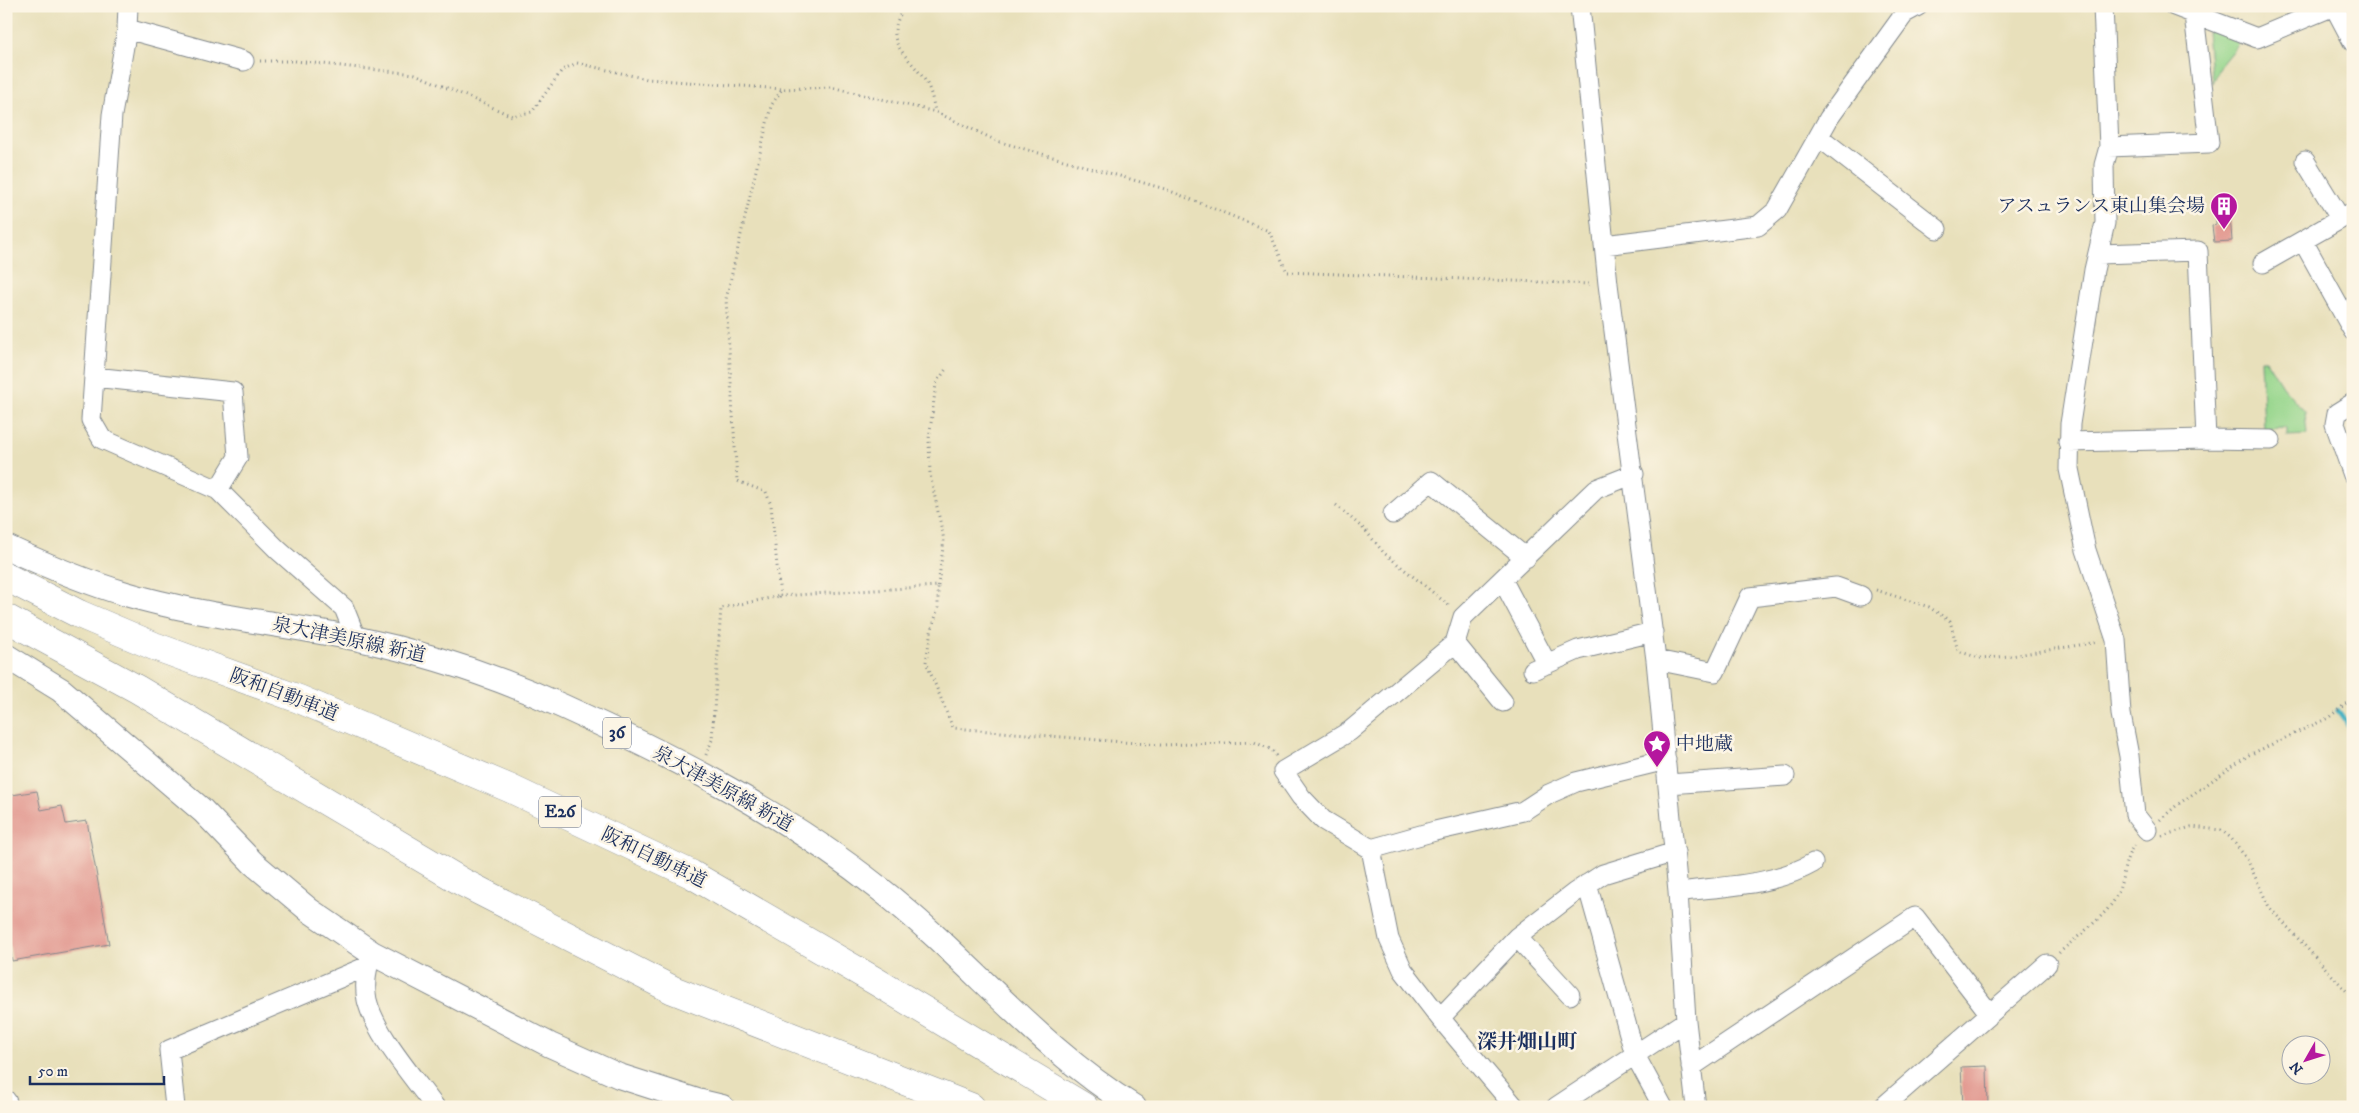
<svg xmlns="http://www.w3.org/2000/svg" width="2359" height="1113" font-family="'IM FELL DW Pica','Noto Serif JP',serif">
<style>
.green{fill:#96d68c;stroke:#588275}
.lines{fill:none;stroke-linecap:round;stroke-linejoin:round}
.stream{stroke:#48b4c4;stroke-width:5.5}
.building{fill:#e1958d}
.minor-casing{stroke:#82888c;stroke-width:21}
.major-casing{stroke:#82888c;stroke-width:26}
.highway-casing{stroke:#82888c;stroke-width:29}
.path{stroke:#82888c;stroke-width:3;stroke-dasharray:1 4;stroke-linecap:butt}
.minor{stroke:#fff;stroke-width:19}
.major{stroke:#fff;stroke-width:24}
.highway{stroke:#fff;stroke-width:28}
.labels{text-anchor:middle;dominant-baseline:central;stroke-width:5;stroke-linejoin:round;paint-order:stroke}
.shield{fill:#fcf5e5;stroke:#5e6a86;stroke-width:1}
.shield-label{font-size:18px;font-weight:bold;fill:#1b2f5e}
.poi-label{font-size:19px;fill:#1b2f5e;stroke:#fcf5e5;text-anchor:end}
.street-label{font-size:19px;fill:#1b2f5e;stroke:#fcf5e5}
.neighbourhood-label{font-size:20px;font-weight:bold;fill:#1b2f5e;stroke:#fcf5e5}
</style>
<rect width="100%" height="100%" fill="#fcf5e5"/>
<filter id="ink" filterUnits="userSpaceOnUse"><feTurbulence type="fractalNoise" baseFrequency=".02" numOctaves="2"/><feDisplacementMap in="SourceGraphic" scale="10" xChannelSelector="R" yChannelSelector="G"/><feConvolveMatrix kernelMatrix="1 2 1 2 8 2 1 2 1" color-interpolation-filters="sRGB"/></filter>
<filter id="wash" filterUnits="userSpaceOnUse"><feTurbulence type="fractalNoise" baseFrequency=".0096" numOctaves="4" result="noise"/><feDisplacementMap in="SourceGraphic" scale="20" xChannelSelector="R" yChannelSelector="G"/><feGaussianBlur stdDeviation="1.12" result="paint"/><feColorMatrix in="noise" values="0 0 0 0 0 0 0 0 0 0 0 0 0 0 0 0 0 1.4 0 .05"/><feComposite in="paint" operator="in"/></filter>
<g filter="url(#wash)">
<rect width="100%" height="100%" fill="#e8e0bb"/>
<path class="green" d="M2214 27 2242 39 2219 67 2212 83 2207 32Z
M2261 360H2266L2282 386 2305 412 2307 435 2287 436V428L2264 429Z"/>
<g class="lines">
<path class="stream" d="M2338 711 2353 732"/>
</g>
<g id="blocks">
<path class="building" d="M2230 214 2232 241 2214 242 2212 226 2216 225V215Z
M37 791 41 810 62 806 66 824 87 821 109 944 12 961 6 926V796Z
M1987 1066 1988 1107H1963L1961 1067Z"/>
</g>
</g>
<g filter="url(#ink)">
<use href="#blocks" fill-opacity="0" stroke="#82888c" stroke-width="1"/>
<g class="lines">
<g class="minor-casing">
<path id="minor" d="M128 6 127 29 112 115 91 420 102 439 218 490 278 550 344 608 356 638
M1580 6 1608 284 1656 660 1678 892 1686 1021 1696 1107
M2103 6 2109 147 2209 143 2193 6
M2174 6 2257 38 2334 6
M2334 6 2353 42
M127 29 244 61
M1819 137 1937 229
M2109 147 2104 165 2105 223 2094 270 2070 424 2069 469 2086 550 2116 640 2121 714 2129 756 2135 815 2147 830
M2305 161 2340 218
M2303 241 2353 331
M1604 245 1758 226 1777 210 1829 118 1905 13 1918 6
M2098 254 2198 251 2206 439
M2263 263 2353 212
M94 377 233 392 238 457 218 490
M2353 403 2337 413 2335 424 2353 475
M2068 442 2206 439 2271 440
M1393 514 1431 481 1526 558
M1503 581 1547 664
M1455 643 1503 702
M1656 660 1715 672 1750 597 1836 587 1861 596
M1533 670 1578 650 1653 632
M1668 784 1785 776
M1371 849 1435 831 1523 811 1549 794 1576 782 1666 760
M1587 884 1635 1055 1663 1107
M1678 892C1722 886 1773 886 1813 863
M1517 937 1570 995
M371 955C367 968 364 986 367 1000 375 1034 414 1078 435 1107
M1440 1018 1517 937 1574 893 1603 874 1675 852
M1691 1067 1915 917 1990 1014
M6 1100 9 1107
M175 1107 169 1050 368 966
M1515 1107 1440 1018 1403 970 1389 939 1371 849 1323 820 1301 797 1283 771 1350 731 1455 643 1463 617 1596 489 1634 474
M1556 1107 1686 1021
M1883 1107 2047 964"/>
</g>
<g class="major-casing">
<path id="major" d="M6 547C45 565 85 582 126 594 200 616 279 623 354 638 425 653 496 676 562 706 674 757 784 813 880 889 968 958 1038 1048 1134 1107
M6 656 61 690 203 811 253 863 309 910 372 953 550 1045 619 1076 697 1101 722 1107"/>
</g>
<g class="highway-casing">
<path id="highway" d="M6 577 79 614 154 646 299 699 509 788 691 874 877 982 1084 1107
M6 618 137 689 464 883 673 990 971 1107"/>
</g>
<path class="path" d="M905 6C880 46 907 51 926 82 931 90 933 102 935 111
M260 61H295L415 74 512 116 532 112 562 70 577 63 647 79 782 89
M1336 505 1365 530 1384 553 1451 607
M938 586 944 540 930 474 929 439 936 384 946 369
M1876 590 1929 607 1950 621 1958 651 1979 658 2011 656 2098 642
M706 755 712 740 721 608 780 596
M1276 756 1272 750 1254 742 1160 745 953 728 926 662 930 636 938 608V586L780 596 771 505 766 492 737 481 726 299 771 106 782 89 831 87 936 112 997 141 1165 189 1269 231 1287 272 1590 284
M2160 820 2177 805 2249 755 2328 718 2353 698
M2162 836 2191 827 2221 830 2231 838 2247 859 2269 907 2353 998
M2059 953C2075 938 2108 915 2117 895 2125 877 2123 858 2136 843"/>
<use href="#minor" class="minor"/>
<use href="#major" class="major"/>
<use href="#highway" class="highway"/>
</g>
</g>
<defs>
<g id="building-pin" transform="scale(1.4375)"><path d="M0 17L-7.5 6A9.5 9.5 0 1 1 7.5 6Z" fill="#b5179e" stroke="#fcf5e5"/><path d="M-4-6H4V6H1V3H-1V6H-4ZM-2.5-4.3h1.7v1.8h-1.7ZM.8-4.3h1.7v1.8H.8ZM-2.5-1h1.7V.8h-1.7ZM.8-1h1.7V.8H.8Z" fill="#fff"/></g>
<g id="sight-pin" transform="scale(1.4375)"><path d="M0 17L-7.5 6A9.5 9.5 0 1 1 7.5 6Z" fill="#b5179e" stroke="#fcf5e5"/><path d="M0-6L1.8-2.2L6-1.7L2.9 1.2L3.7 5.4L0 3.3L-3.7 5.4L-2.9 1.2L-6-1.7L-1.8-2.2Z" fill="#fff"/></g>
</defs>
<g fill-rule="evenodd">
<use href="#building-pin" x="2224" y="206"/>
<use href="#sight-pin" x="1657" y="744"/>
</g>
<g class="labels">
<g class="shield">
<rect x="603" y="717.5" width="28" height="31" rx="4"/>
<rect x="539" y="796.5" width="42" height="31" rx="4"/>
</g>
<g class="shield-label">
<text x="617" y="733">36</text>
<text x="560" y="812">E26</text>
</g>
<g class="poi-label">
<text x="2205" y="206">アスュランス東山集会場</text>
<text x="1676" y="744" text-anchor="start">中地蔵</text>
</g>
<g class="street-label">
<text transform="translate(349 640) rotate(12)">泉大津美原線 新道</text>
<text transform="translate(284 695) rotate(21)">阪和自動車道</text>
<text transform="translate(723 789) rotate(29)">泉大津美原線 新道</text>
<text transform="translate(654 858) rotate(26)">阪和自動車道</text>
</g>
<g class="neighbourhood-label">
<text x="1527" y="1042">深井畑山町</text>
</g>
</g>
<rect width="2359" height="1113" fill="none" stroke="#fcf5e5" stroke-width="25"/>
<g transform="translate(2306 1060) rotate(231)"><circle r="24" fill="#fcf5e5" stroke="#a2a6af"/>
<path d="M0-4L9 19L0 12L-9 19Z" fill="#b5179e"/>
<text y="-8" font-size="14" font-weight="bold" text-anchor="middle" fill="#1b2f5e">N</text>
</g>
<path d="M30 1076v8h134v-8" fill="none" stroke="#1b2f5e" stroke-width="2.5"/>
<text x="38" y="1076" font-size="15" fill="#1b2f5e" stroke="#fcf5e5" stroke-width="4" paint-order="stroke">50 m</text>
</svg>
